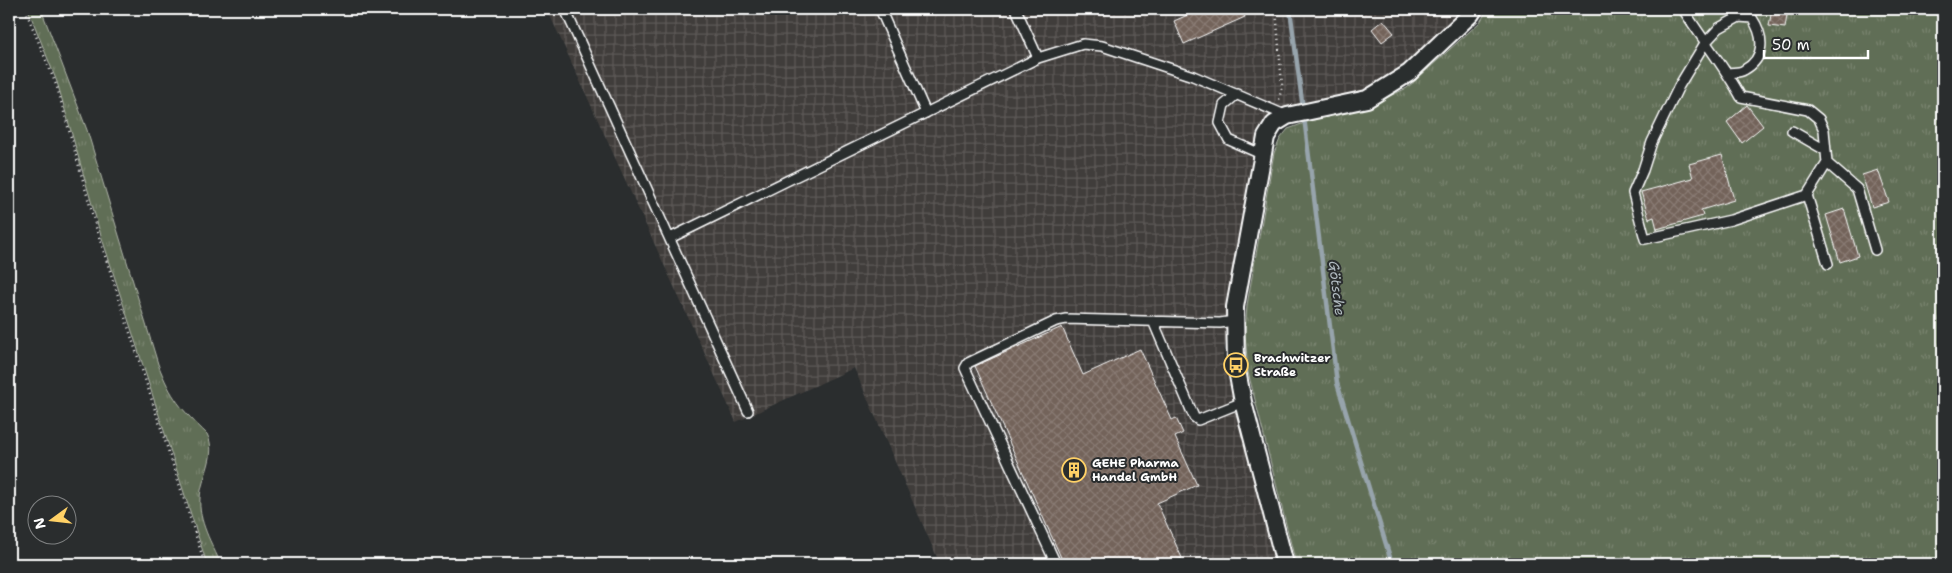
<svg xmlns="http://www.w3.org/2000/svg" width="1952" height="573" font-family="'Shantell Sans',sans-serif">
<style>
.industrial{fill:url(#industrial-grid)}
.grass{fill:url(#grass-tufts);stroke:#b0b6aa}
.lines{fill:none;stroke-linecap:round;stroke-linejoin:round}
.stream{stroke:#97a4ac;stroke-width:4.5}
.building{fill:url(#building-cross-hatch);stroke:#fff}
.service-casing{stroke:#fff;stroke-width:12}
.minor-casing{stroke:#fff;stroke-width:20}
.path{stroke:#fff;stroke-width:2.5;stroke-dasharray:1 4;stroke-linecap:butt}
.service{stroke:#2a2d2e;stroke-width:9}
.minor{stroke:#2a2d2e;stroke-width:16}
.labels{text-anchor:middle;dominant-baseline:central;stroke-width:4;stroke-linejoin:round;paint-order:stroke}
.poi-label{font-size:12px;font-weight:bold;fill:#fff;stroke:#2a2d2e;text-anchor:start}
.water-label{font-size:14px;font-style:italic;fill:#b1bbc1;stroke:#2a2d2e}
</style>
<defs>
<pattern id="industrial-grid" width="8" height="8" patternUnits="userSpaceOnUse" patternTransform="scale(1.25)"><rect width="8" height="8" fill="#403d3b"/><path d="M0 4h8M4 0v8" fill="none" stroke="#5d5a58"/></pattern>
<pattern id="grass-tufts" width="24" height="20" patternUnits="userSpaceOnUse" patternTransform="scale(1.25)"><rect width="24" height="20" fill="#616e56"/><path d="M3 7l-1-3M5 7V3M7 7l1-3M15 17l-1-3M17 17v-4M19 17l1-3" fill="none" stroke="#79846f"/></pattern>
<pattern id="building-cross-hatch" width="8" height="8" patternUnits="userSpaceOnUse" patternTransform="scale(1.25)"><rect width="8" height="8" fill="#73635a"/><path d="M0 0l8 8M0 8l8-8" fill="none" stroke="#887a73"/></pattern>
</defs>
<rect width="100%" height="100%" fill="#2a2d2e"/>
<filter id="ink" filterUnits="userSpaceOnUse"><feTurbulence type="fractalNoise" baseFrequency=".02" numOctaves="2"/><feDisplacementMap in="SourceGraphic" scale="10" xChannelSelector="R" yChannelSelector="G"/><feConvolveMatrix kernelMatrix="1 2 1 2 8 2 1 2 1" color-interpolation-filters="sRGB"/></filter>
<g filter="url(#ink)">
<path class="industrial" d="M547 9H1474L1367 99 1287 116 1266 137 1223 356 1278 564H940L854 368 736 422Z"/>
<path class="grass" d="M28 9H41L87 130 158 364C171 398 181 409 207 434 218 455 201 477 200 498 198 521 212 544 221 564H207L99 229 57 82Z
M1488 9H1943V564H1296L1248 372 1245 333 1247 305 1274 153 1280 139 1288 129 1321 117 1370 105 1407 88 1480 22Z"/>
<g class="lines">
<path class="stream" d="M1290 9 1303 109
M1304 117 1337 383 1392 564"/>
</g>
<path class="building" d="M1201 9H1242L1245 17 1184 44 1174 21Z
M1772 9H1788L1785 28 1769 26Z
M1383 20 1394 33 1382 42 1372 29Z
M1747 105 1763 126 1742 143 1727 122Z
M1722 155 1734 200 1701 210 1703 216 1657 229 1654 217 1649 219 1641 192 1693 178 1689 164Z
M1878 170 1889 202 1872 207 1862 175Z
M1844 209 1858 256 1840 262 1826 215Z
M1062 327 1083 375 1140 349 1172 420 1176 418 1183 433 1175 437 1197 485 1157 503 1182 558 1169 564H1064L975 366Z"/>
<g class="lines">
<g class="service-casing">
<path id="service" d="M565 9 748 411
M880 9 926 113
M1016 9 1038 58
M1683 9C1702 39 1724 66 1741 97L1808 110 1819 119 1824 130 1827 163 1807 195 1828 264
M1728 73C1733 72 1740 73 1744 70 1766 58 1764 36 1752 18L1739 17 1719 28 1705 43 1679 86 1652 142 1643 170 1633 193 1645 239 1731 220 1807 195
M1237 94 1224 105 1220 123 1229 140 1263 155
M1792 131 1825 150
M1827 163 1857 189 1875 250
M670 238 1038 58 1083 44 1102 46 1193 76 1287 116
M1153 321 1194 417 1198 420 1243 402
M1056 564 965 368 968 363 1056 321 1066 319 1220 323 1234 321"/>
</g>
<g class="minor-casing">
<path id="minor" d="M1285 564 1243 402 1236 365 1235 307 1266 137 1274 124 1287 116 1367 99 1409 73 1471 14 1474 9"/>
</g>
<path class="path" d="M25 9 57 87 97 231 205 564
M1276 9 1282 85 1279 100"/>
<use href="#service" class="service"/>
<use href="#minor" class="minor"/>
</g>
</g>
<defs>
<g id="bus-ring" transform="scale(1.25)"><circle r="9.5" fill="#2a2d2e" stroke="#ffd166" stroke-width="1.5"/><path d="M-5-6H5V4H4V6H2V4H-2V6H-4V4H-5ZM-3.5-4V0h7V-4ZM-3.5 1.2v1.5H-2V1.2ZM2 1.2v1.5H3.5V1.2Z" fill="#ffd166"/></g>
<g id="building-ring" transform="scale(1.25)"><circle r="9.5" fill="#2a2d2e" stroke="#ffd166" stroke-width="1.5"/><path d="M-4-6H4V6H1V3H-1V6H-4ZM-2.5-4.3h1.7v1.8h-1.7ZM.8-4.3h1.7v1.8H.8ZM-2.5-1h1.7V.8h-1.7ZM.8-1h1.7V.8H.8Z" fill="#ffd166"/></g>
</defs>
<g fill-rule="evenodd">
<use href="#bus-ring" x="1236" y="365"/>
<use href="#building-ring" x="1074" y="470"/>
</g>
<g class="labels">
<g class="poi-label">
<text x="1254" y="358">Brachwitzer<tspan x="1254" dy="14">Straße</tspan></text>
<text x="1092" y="463">GEHE Pharma<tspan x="1092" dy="14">Handel GmbH</tspan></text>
</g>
<g class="water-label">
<text transform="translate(1337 288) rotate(83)">Götsche</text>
</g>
</g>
<rect width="1952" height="573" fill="none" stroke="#2a2d2e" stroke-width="30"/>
<rect x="15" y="15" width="1922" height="543" fill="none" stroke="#fff" stroke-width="2" filter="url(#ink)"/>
<g transform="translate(52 520) rotate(255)"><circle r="24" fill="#2a2d2e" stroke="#7f8182"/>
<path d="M0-4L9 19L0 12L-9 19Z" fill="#ffd166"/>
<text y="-8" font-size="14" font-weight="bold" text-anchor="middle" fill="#ffffff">N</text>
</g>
<path d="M1764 50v8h104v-8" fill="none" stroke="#ffffff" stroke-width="2.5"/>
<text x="1772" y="50" font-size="15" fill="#ffffff" stroke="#2a2d2e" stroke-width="4" paint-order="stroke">50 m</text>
</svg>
